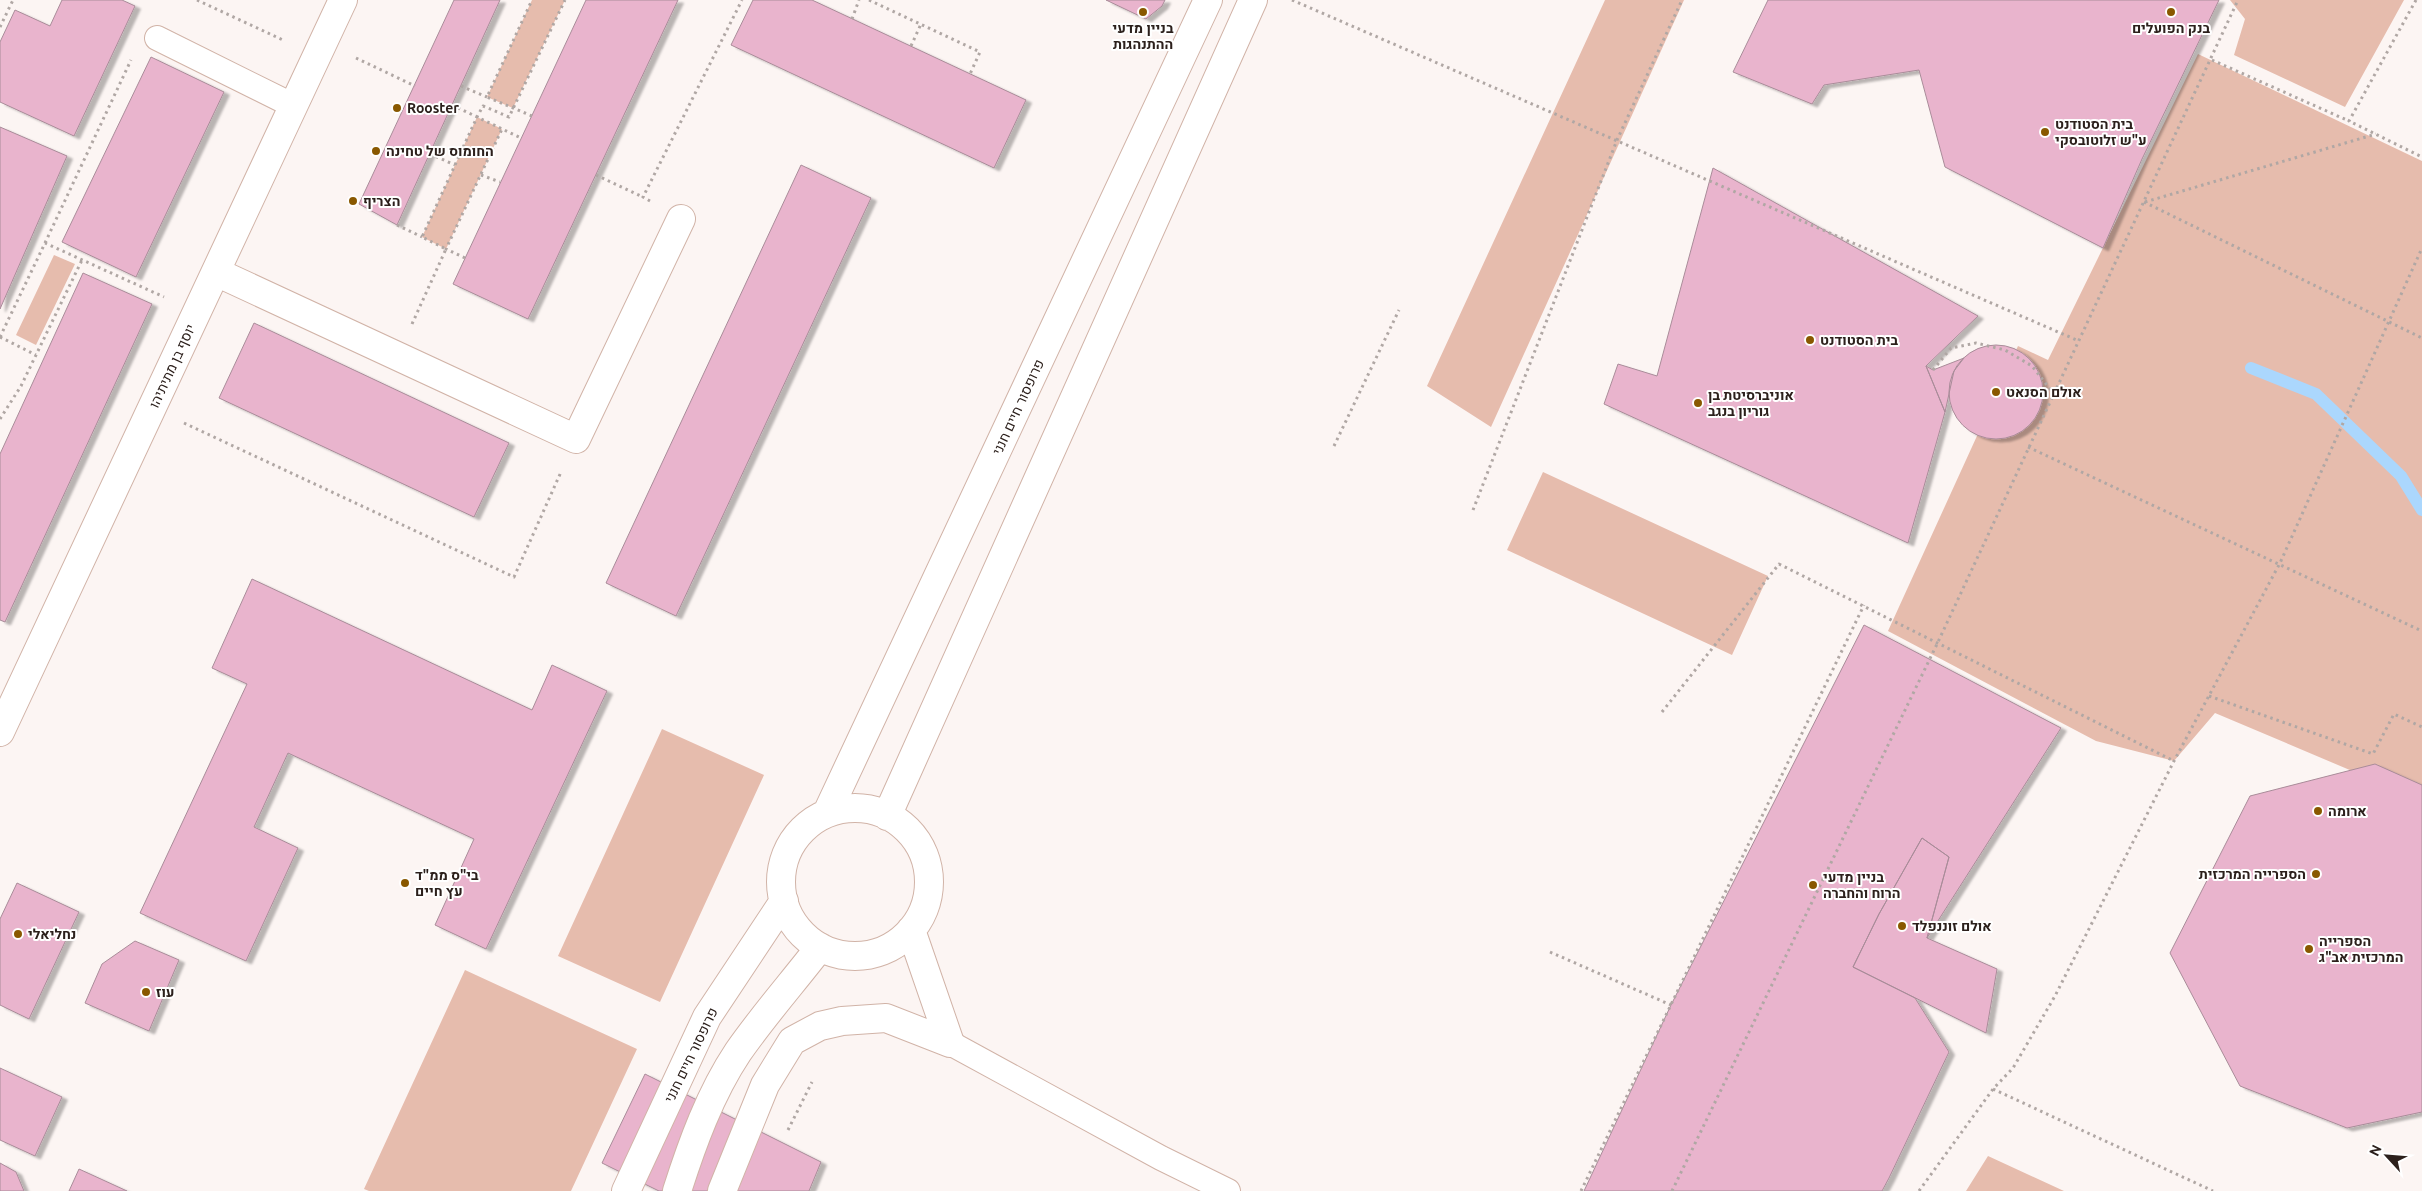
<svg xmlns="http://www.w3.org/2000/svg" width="2422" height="1191" font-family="Ubuntu,Heebo,sans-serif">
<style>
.green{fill:#e6bcad}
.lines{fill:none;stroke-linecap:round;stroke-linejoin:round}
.stream{stroke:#abd7fd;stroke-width:12}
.building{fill:#e9b4cd;stroke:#a98c99;filter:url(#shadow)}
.service-casing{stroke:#d1b3a7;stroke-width:26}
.minor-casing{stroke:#d1b3a7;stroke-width:30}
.path{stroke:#b0a7a4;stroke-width:3;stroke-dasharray:2.5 4;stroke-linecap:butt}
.service{stroke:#fff;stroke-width:24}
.minor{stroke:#fff;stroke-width:28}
.poi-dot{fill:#895800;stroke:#fff;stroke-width:2}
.labels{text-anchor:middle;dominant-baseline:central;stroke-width:4;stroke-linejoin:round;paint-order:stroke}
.poi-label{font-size:14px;font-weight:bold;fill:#2c201c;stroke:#fff;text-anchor:start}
.street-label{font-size:14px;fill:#2c201c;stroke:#fff}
</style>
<defs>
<filter id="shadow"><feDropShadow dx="5.5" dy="3" stdDeviation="1" flood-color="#0004"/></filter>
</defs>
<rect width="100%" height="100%" fill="#fcf5f3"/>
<path class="green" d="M532 0H565L513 108 487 97Z
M1605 0H1684L1491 427 1427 386Z
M2230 0H2404L2345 107 2234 55 2245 19Z
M2198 54 2422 161V787L2416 798 2215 713 2174 761 2096 741 1888 631 2018 346 2048 360Z
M477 117 502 129 446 249 422 237Z
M54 255 75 264 36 345 16 335Z
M1543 472 1768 576 1732 655 1507 550Z
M662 729 764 775 660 1002 558 956Z
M465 970 637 1049 571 1191H369L364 1189Z
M1988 1156 2064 1191H1966Z"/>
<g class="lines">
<path class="stream" d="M2251 368 2316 394 2401 476 2422 510"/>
</g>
<path class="building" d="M62 0H122L135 6 74 136 0 102V42L15 10 50 26Z
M454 0H500L397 225 359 204Z
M586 0H678L528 319 453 284Z
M753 0H812L1026 100 994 168 731 45Z
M1106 0H1165L1162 6 1146 19Z
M1768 0H2219L2142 159 2103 248 1945 167 1919 70 1824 85 1812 104 1733 72Z
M151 57 224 92 136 277 62 242Z
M0 127 67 156 0 309Z
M801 165 871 198 676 616 606 583Z
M1713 168 1978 316 1926 366 1945 412 1908 543 1604 404 1618 364 1657 376Z
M83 273 152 304 5 622 0 620V454Z
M254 323 509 443 474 517 219 398Z
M1949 392a47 47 0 1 1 94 0a47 47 0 1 1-94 0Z
M1964 358 1954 371 1945 412 1926 366 1933 370Z
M252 579 532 710 552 665 607 691 486 949 435 925 474 839 288 753 254 827 298 848 246 961 140 913 247 684 212 668Z
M1864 625 2061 728 1927 938 1949 857 1922 838 1879 914 1853 967 1915 998 1949 1052 1889 1178 1882 1191H1584L1671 1005Z
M2375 764 2422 785V1112L2347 1128 2240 1086 2170 953 2250 796Z
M1922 838 1949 857 1927 938 1997 969 1986 1033 1853 967 1879 914Z
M17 883 79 912 29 1019 0 1005V919Z
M135 941 179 960 149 1031 85 1003 102 964Z
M0 1068 62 1097 35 1156 0 1140Z
M645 1074 821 1162 809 1191H659L602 1163Z
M0 1163 16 1172 24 1191H0Z
M79 1169 127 1191H69Z"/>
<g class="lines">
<g class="service-casing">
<path id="service" d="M157 38 294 106
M950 1043 1161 1158 1228 1191"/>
</g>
<g class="minor-casing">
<path id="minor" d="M216 272 576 439 681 219
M0 732 343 0
M781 882a74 74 0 1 1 148 0a74 74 0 1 1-148 0Z
M827 813 1208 0
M887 816 1253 0
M911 930 950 1043
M626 1191 707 1017 784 901
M677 1191C692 1144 710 1094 738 1052 763 1016 793 982 820 947
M722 1191 765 1085 792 1041 820 1026 842 1021 886 1018 950 1043"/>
</g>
<path class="path" d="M197 0 285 41
M869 0 980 52 970 74
M1292 0 2079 341
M2416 0 2349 121 2422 157
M852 19 859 0
M0 27 13 0
M911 46 921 24
M356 58 415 86
M2212 60 2349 121
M461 86 487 97
M452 105 521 138
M532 116 487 97 532 0
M430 154 455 165
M481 175 500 182
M596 175 643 197
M650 201 643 197 742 0
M2144 202 2422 338
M2145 202 2376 134
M397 225 422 237
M45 243 131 60
M465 258 446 249 502 129
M412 324 446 249 422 237 477 117 483 106 509 117 565 0
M0 337 45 243 164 297
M0 337 36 355
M1933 370 1951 348 1976 343 2005 350 2032 366 2054 394
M0 419 21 386 82 260
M184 423 514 577 561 472
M1334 446 1399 310
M2028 447 2422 631
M1473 510 1617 140 1682 0
M2209 696 2373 754 2394 714 2422 727
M1662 712 1779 564 2174 761
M1550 952 1671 1005
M1993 1089 2213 1191
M788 1130 812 1082
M1581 1191 1864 605
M1672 1191 1938 642 2238 0
M1919 1191 1993 1089 2013 1068 2055 996 2174 761 2280 563 2422 248"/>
<use href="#service" class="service"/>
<use href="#minor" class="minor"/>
</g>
<g class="poi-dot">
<circle cx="1143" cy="12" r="5"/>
<circle cx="2171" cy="12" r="5"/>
<circle cx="397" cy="108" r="5"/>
<circle cx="2045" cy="132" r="5"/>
<circle cx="376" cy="151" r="5"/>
<circle cx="353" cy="201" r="5"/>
<circle cx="1810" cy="340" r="5"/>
<circle cx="1996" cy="392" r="5"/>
<circle cx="1698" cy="403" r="5"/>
<circle cx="2318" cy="811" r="5"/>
<circle cx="2316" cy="874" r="5"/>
<circle cx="405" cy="883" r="5"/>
<circle cx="1813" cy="885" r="5"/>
<circle cx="1902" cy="926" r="5"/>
<circle cx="18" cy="934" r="5"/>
<circle cx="2309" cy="949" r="5"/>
<circle cx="146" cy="992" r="5"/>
</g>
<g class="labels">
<g class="poi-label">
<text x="1143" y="28" text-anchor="middle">בניין מדעי<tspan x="1143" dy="16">ההתנהגות</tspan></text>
<text x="2171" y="28" text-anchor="middle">בנק הפועלים</text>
<text x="407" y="108">Rooster</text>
<text x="2055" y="124">בית הסטודנט<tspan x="2055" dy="16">ע"ש זלוטובסקי</tspan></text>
<text x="386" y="151">החומוס של טחינה</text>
<text x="363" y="201">הצריף</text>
<text x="1820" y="340">בית הסטודנט</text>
<text x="2006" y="392">אולם הסנאט</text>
<text x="1708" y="395">אוניברסיטת בן<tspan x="1708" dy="16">גוריון בנגב</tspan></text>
<text x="2328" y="811">ארומה</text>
<text x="2306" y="874" text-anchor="end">הספרייה המרכזית</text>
<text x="415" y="875">בי"ס ממ"ד<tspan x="415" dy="16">עץ חיים</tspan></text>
<text x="1823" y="877">בניין מדעי<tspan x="1823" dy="16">הרוח והחברה</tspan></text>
<text x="1912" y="926">אולם זוננפלד</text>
<text x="28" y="934">נחליאלי</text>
<text x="2319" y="941">הספרייה<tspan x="2319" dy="16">המרכזית אב"ג</tspan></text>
<text x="156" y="992">עוז</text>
</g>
<g class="street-label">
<text transform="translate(172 366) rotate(-65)">יוסף בן מתיתיהו</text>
<text transform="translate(1018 407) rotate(-65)">פרופסור חיים חנני</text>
<text transform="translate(691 1055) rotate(-64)">פרופסור חיים חנני</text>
</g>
</g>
<g transform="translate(2387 1156) rotate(296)" stroke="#ffffff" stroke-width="4" paint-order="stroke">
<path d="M0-4L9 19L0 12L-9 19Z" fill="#2c201c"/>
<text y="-8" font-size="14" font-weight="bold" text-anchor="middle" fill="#2c201c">N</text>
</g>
</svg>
